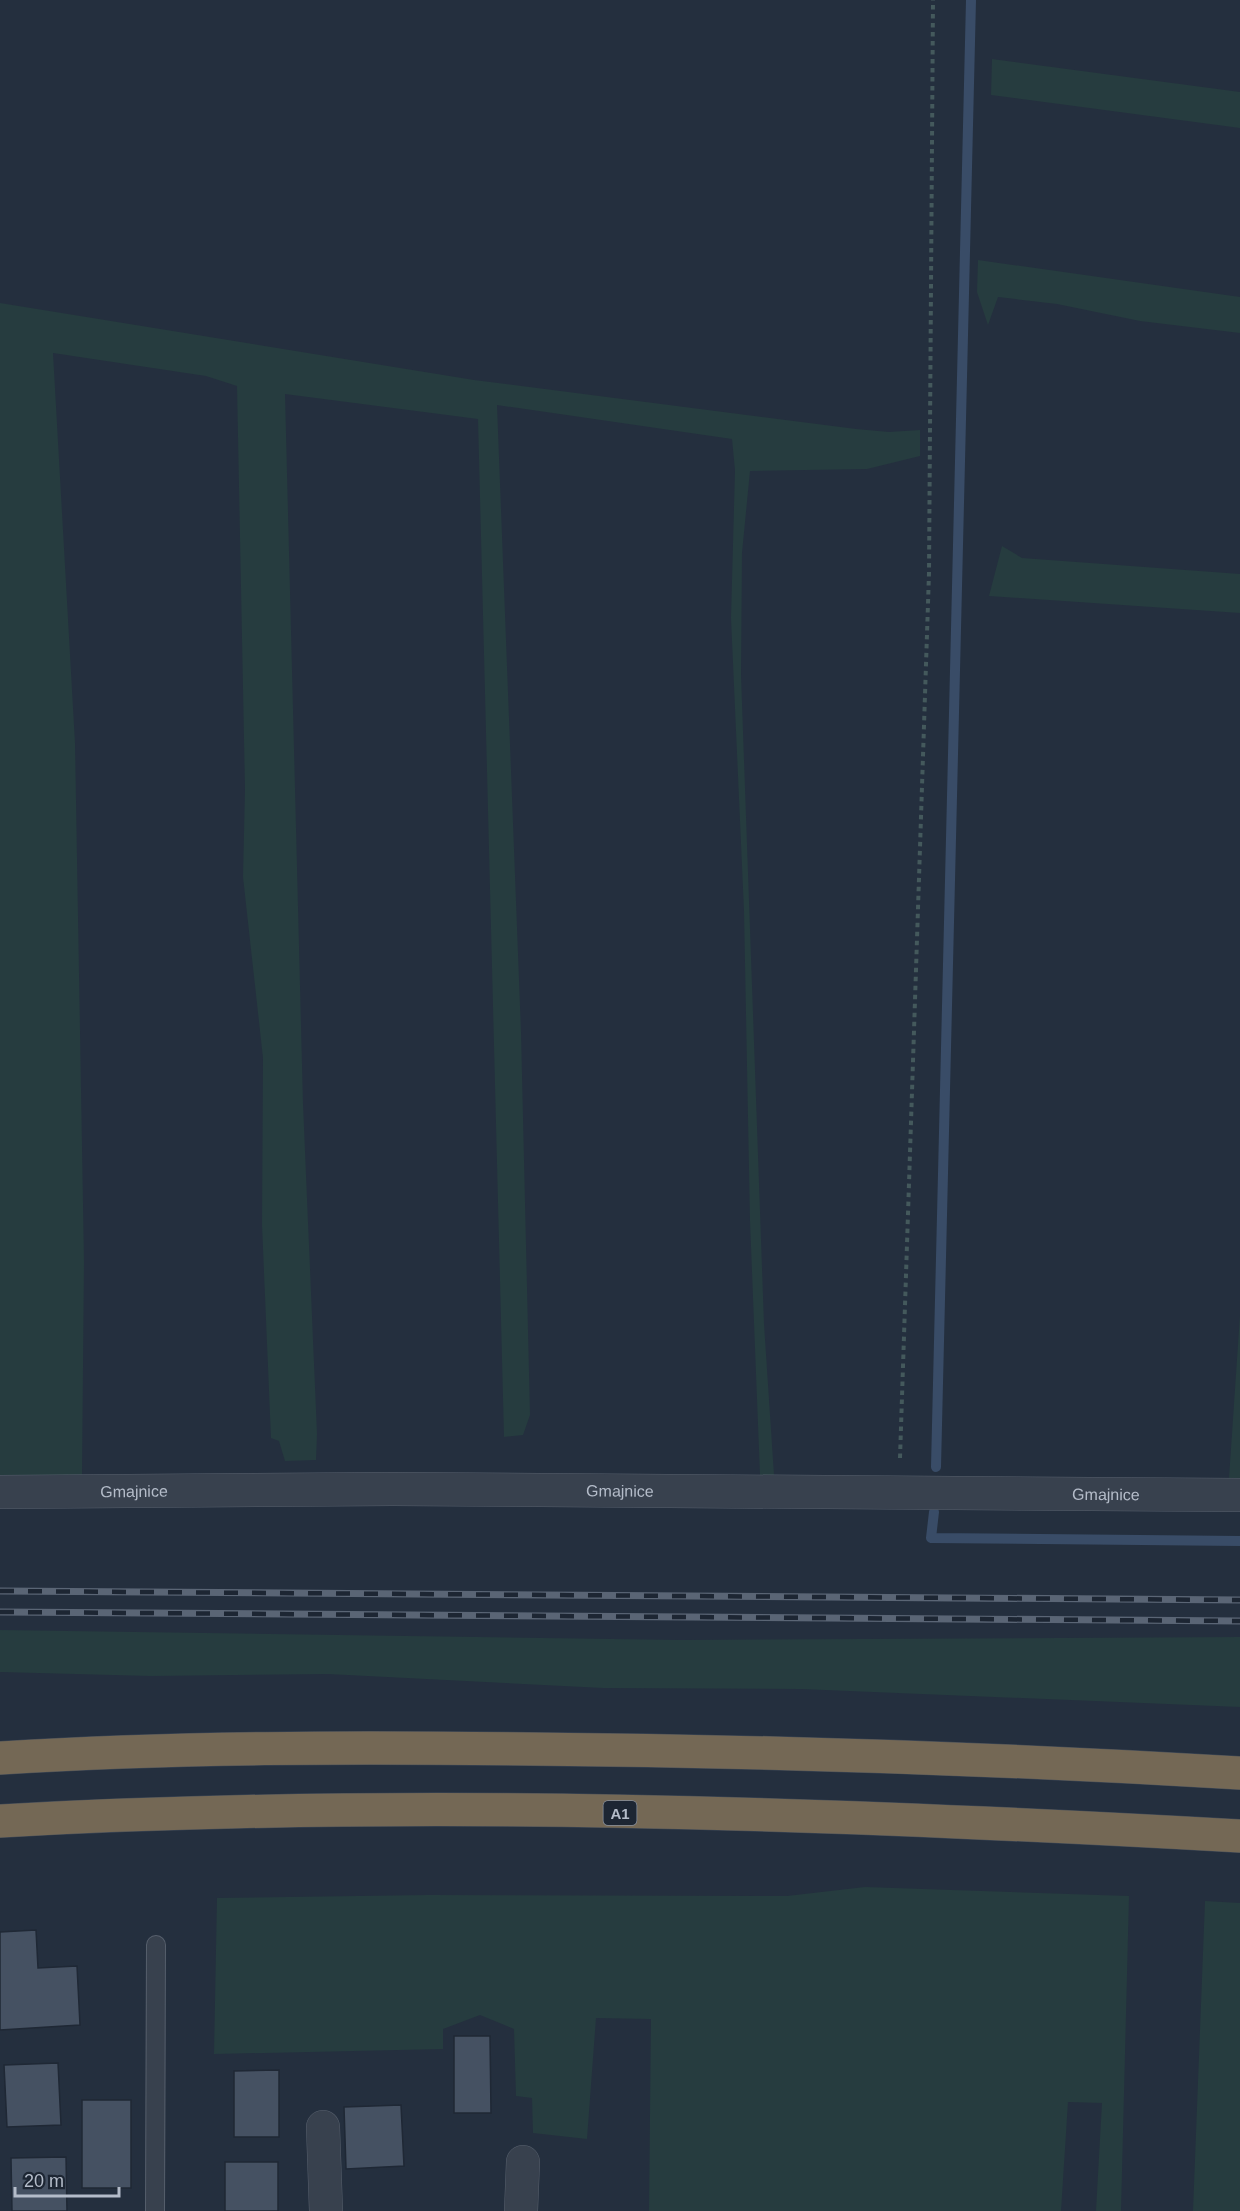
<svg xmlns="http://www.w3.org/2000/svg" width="1240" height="2211" font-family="Arial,sans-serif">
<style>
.green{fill:#263c3f}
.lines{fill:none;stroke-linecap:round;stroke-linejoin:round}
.stream{stroke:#394c67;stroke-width:10}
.building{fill:#455162;stroke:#1f2835;stroke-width:1.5}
.lane-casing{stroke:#565f6c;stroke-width:20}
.street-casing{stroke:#565f6c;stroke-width:34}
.highway-casing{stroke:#434c59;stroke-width:34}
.path{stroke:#44595c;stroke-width:4;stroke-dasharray:4.5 4.5;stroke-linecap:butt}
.lane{stroke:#38414e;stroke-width:18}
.street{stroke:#38414e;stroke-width:33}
.highway{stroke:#746855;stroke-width:33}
.rail-casing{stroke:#5a6575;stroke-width:7}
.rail{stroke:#1d2633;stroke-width:4.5;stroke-dasharray:14;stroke-linecap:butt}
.labels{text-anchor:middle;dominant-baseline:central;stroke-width:5;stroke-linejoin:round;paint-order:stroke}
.shield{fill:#1d2633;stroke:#878f9c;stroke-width:1.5}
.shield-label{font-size:15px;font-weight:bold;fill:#b4bcc9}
.street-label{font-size:16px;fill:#b4bcc9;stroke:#1d2633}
</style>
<rect width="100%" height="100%" fill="#242f3e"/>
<path class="green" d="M992 59 1240 92V128L991 95Z
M978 260 1240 297V333L1140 321 1057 304 998 297 988 325 977 292Z
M0 303 474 380 856 429 889 432 920 430V456L867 469 750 471 742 553 741 675 764 1324 774 1475H760L750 1221 744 911 731 618 735 470 732 439 497 405 521 1032 530 1415 523 1435 504 1437 478 419 285 394 303 1104 317 1434 316 1460 285 1461 279 1441 271 1438 262 1225 263 1058 243 877 245 789 237 386 206 376 53 353 75 743 84 1261 82 1475 0 1476Z
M1002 546 1022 558 1240 574V613L989 596Z
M1240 1315V1478H1229Z
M0 1630 680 1640 1240 1637V1707L801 1689 603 1688 328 1674 151 1676 0 1672Z
M865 1887 1129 1896 1121 2211H1096L1102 2103 1068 2102 1061 2211H649L651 2019 596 2018 587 2139 533 2133 532 2098 516 2096 514 2029 480 2015 443 2029V2049L214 2054 217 1898 428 1895 787 1896Z
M1205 1901 1240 1903V2211H1193Z"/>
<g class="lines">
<path class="stream" d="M936 1467 971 0
M934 1512 931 1538 1240 1541"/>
</g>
<path class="building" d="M36 1930 38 1968 77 1966 80 2025 0 2030V1932Z
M454 2036H490L491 2113H454Z
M58 2063 61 2125 7 2127 4 2065Z
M279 2070V2137H234V2071Z
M82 2100H131V2188H82Z
M401 2105 404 2166 346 2169 344 2107Z
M66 2157 67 2211H12L11 2158Z
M225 2162H278V2211H225Z"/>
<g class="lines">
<g class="lane-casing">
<path id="lane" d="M155 2211 156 1945"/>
</g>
<g class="street-casing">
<g id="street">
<path id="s1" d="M0 1492 393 1489 1240 1495"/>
<path d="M323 2127 326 2211"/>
<path d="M521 2211 523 2162"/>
</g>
</g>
<g class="highway-casing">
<path id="highway" d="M0 1758C176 1747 353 1747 530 1749 767 1751 1004 1759 1240 1773
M0 1821C410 1798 830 1813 1240 1836"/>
</g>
<path class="path" d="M900 1458 929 573 933 0"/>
<use href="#lane" class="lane"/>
<use href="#street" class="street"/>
<use href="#highway" class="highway"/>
<g class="rail-casing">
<path id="rail" d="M0 1591 1240 1600
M0 1612 1240 1621"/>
</g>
<use href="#rail" class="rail"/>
</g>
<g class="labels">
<rect class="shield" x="603.5" y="1801" width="33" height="24" rx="4.5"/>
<g class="shield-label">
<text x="620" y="1813">A1</text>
</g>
<g class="street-label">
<text stroke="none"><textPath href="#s1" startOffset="134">Gmajnice</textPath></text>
<text stroke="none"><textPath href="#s1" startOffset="620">Gmajnice</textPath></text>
<text stroke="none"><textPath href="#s1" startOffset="1106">Gmajnice</textPath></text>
</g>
</g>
<path d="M15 2187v9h104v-9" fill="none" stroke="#b4bcc9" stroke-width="3"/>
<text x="24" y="2187" font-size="18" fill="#b4bcc9" stroke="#1d2633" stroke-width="4.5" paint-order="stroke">20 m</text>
</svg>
